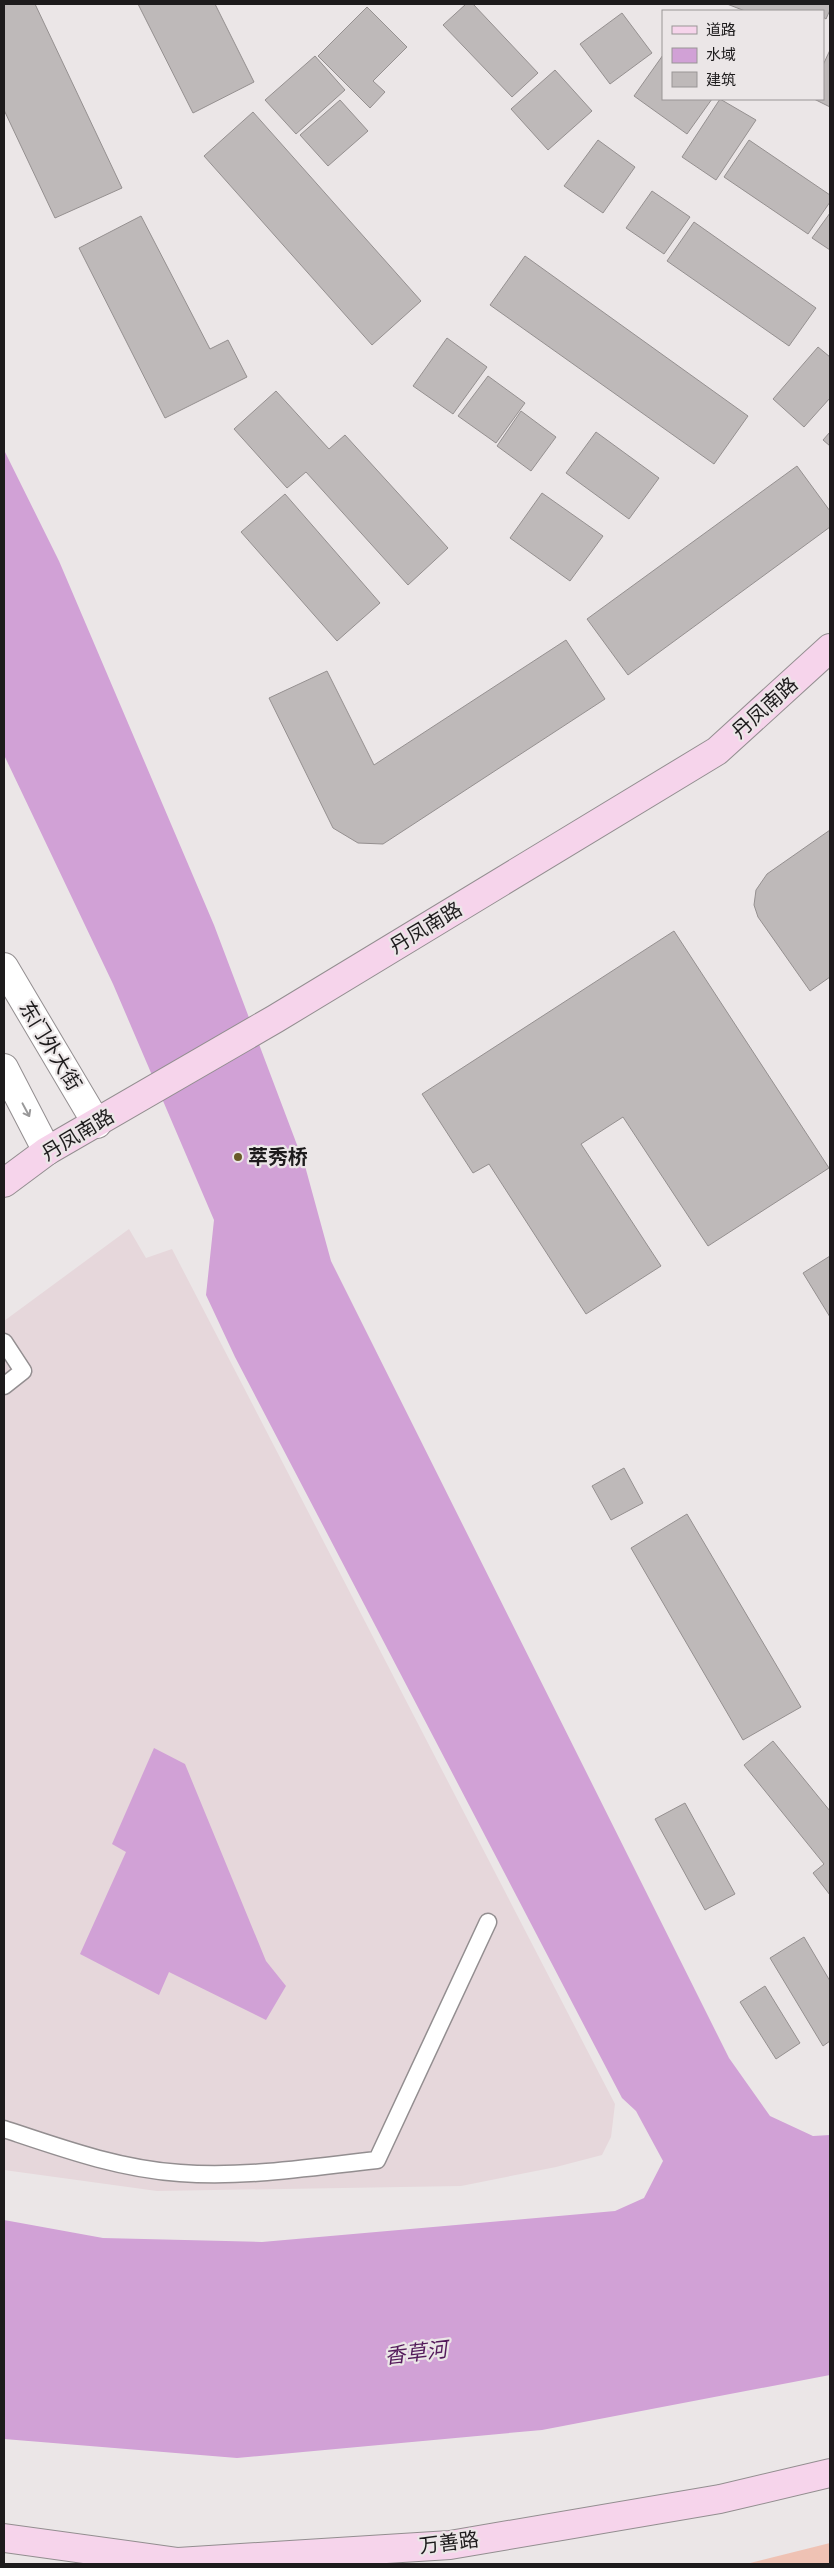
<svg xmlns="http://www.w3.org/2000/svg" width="834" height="2568" font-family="Jost,'Noto Sans SC',sans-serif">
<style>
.built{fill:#e6d7db}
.green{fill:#efc2b4}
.water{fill:#d1a1d6}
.building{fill:#beb9b9;stroke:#959090}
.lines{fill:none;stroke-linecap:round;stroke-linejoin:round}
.service-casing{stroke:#938e90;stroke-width:19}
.tertiary-casing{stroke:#938e90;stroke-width:30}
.secondary-casing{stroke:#938e90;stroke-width:30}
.service{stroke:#fff;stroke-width:16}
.tertiary{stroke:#fff;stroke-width:28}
.secondary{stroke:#f6d4eb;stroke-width:28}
.oneway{stroke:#999899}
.poi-dot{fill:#685a27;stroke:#ebe6e7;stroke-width:2}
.labels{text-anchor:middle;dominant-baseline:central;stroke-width:4.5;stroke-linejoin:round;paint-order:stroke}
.street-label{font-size:20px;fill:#1d1b1c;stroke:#ebe6e7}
.poi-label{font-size:20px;font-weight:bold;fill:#1d1b1c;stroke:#ebe6e7;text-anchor:start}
.water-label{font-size:21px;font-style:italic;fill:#531a5a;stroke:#ebe6e7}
</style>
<rect width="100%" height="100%" fill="#ebe6e7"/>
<path class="built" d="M129 1229 146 1258 172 1249 615 2104 611 2137 602 2155 556 2167 461 2186 157 2191 4 2170V1321Z"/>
<path class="green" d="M830 2543V2564H746Z"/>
<path class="water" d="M4 450 59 561 214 925 305 1166 331 1261 729 2058 770 2116 813 2136 830 2135V2375L542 2430 237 2458 4 2439V2220L103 2238 262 2242 615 2211 644 2198 663 2161 636 2111 622 2098 235 1357 206 1295 214 1220 113 984 4 755Z
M154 1748 185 1764 266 1961 286 1986 266 2020 169 1972 159 1995 80 1954 126 1852 112 1844Z"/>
<path class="building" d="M4 4H35L122 188 55 218 4 110Z
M138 4H215L254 82 193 113Z
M466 4H473L538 73 512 97 443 25Z
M727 4H830V10L826 19 823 17V11H745Z
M367 7 407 47 373 81 385 92 370 108 318 56Z
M622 13 652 53 610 84 580 44Z
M830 50V107L814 99H823V65Z
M663 55V99H712L687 134 634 96Z
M315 56 345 90 296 134 265 100Z
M555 70 592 111 548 150 511 109Z
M720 99 756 120 716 180 682 157Z
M340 100 368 131 328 166 300 135Z
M253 112 421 301 372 345 204 156Z
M598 140 635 167 603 213 564 186Z
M749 140 830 195V202L808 234 724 177Z
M652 191 690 217 664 254 626 228Z
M830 213V250L812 238Z
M141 216 210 349 228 340 247 377 165 418 79 248Z
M694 222 816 308 789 346 667 261Z
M525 256 748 416 714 464 490 305Z
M447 338 487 367 453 414 413 386Z
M818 347 830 357V398L804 427 773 399Z
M488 376 525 403 496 443 458 416Z
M276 391 329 449 345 435 448 548 408 585 306 472 287 488 234 429Z
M521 411 556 437 531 471 497 446Z
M596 432 659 478 629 519 566 473Z
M830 432V446L823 440Z
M797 466 830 511V527L628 675 587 619Z
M542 493 603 536 570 581 510 538Z
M285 494 380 603 337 641 241 532Z
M566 640 605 699 383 844 358 843 333 828 269 698 327 671 374 765Z
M830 830V977L810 991 758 917 754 905 756 890 767 874Z
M674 931 829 1168 708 1246 623 1117 581 1144 661 1266 586 1314 489 1164 473 1173 422 1094Z
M830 1256V1317L803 1273Z
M624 1468 643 1503 611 1520 592 1486Z
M687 1514 801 1707 743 1740 631 1548Z
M773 1741 830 1811V1895L813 1873 824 1864 744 1765Z
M685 1803 735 1894 705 1910 655 1819Z
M804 1937 830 1981V2041L823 2046 770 1958Z
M765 1986 800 2043 776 2059 740 2002Z"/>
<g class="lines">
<g class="service-casing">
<path id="service" d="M4 1342 23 1371 4 1386
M4 2129C61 2148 119 2169 180 2173 246 2178 312 2167 377 2160L488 1922"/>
</g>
<g class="tertiary-casing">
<path id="tertiary" d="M4 967 97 1124
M4 1068 47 1151"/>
</g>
<g class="secondary-casing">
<path id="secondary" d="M4 1183 47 1151 275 1019 717 751 830 648
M4 2538 178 2562 450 2545 720 2499 830 2473"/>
</g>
<use href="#service" class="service"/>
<use href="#tertiary" class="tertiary"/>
<use href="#secondary" class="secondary"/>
</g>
<defs><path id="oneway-shaft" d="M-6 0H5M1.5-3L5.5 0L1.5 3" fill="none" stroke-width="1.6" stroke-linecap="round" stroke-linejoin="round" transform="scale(1.25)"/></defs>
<use class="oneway" href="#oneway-shaft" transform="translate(26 1110) rotate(62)"/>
<circle class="poi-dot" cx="238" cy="1157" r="5"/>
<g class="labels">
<g class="street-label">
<text transform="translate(765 708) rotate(-42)">丹凤南路</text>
<text transform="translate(426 928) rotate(-31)">丹凤南路</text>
<text transform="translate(50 1046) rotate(59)">东门外大街</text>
<text transform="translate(78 1135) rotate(-31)">丹凤南路</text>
<text transform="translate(449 2543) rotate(-7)">万善路</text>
</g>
<g class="poi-label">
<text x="248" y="1157">萃秀桥</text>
</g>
<g class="water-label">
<text transform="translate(416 2353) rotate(-7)">香草河</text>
</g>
</g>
<rect width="834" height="2568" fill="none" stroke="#1d1b1c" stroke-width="10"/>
<rect x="662" y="10" width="162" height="90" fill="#ebe6e7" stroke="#999596"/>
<rect x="672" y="26" width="25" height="8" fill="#f6d4eb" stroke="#999596"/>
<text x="706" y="35" font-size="15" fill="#1d1b1c">道路</text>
<rect x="672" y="48" width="25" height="15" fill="#d1a1d6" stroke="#999596"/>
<text x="706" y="60" font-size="15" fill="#1d1b1c">水域</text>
<rect x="672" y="72" width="25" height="15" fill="#beb9b9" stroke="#999596"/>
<text x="706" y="85" font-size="15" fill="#1d1b1c">建筑</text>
</svg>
